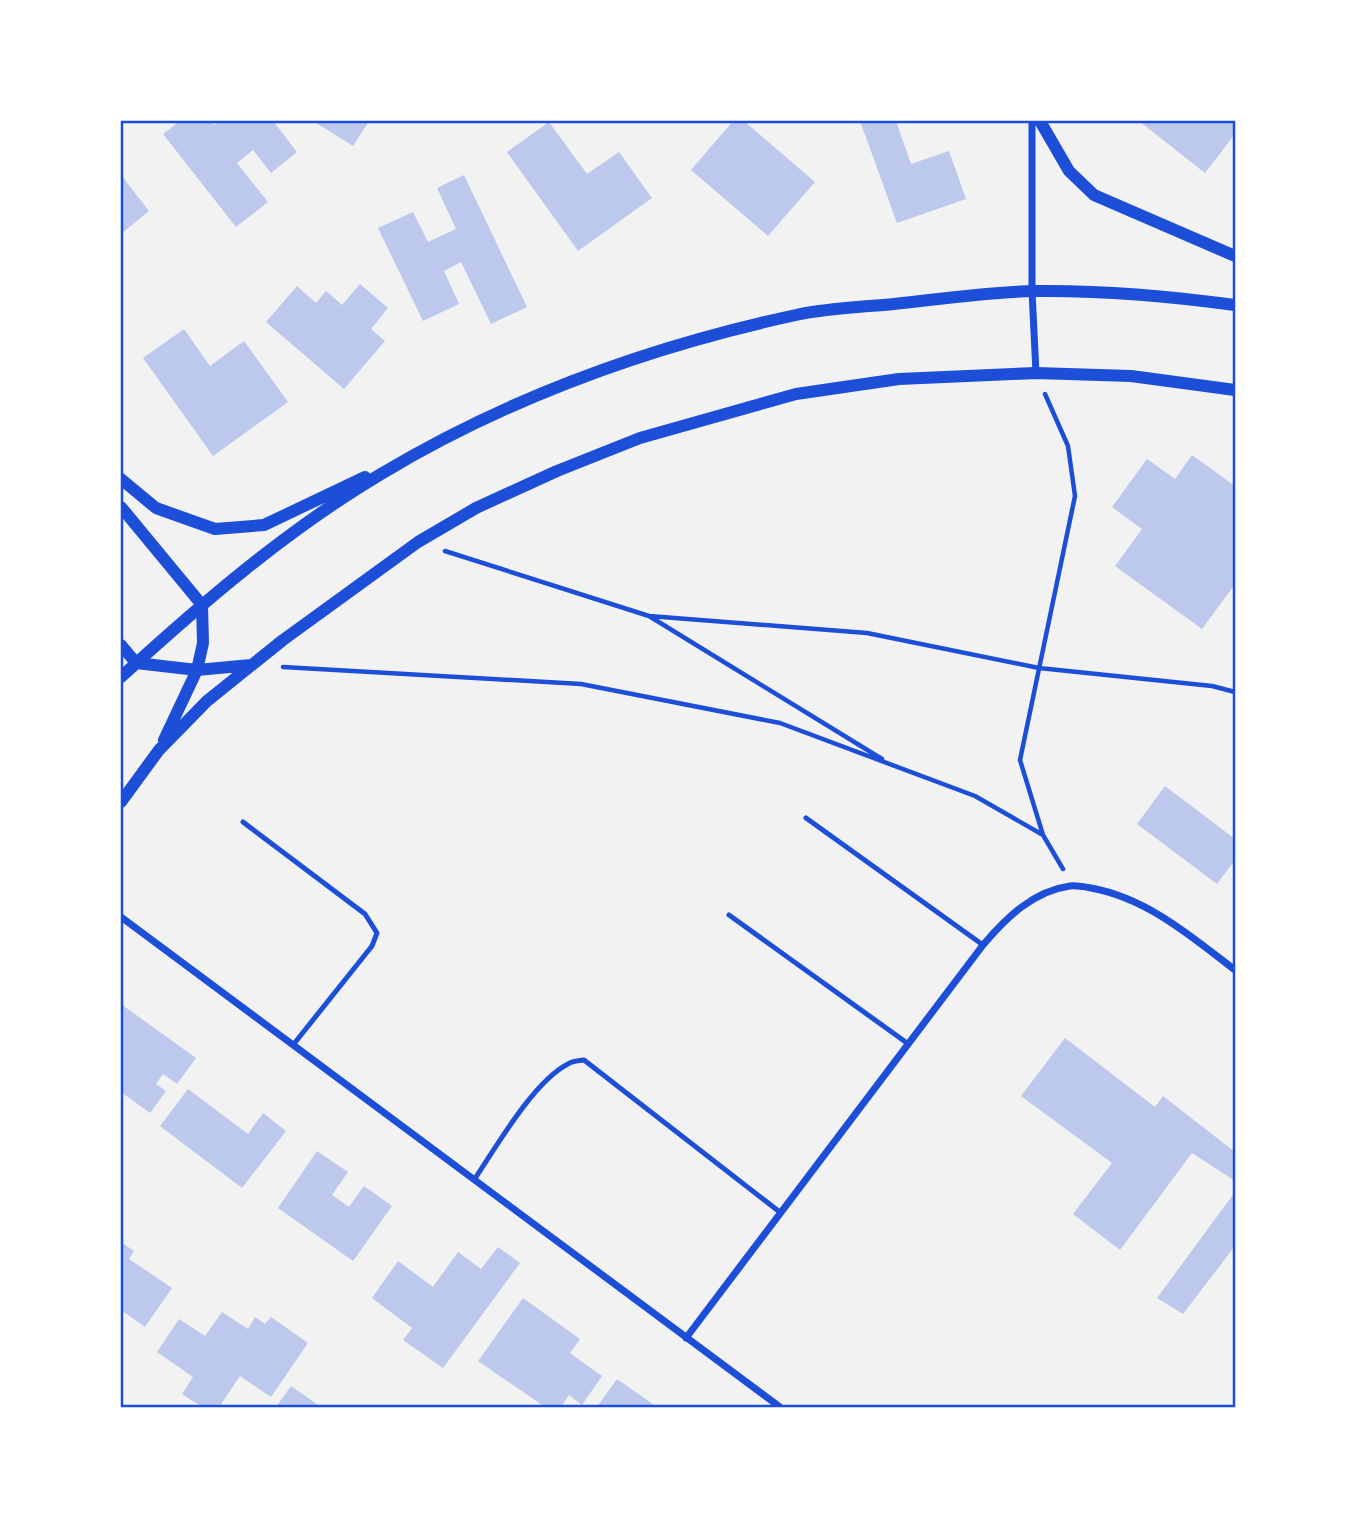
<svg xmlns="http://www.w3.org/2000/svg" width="1356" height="1528" font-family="Jost,sans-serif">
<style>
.building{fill:#bdc9ec}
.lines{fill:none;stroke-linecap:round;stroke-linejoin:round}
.path{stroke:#1d4ed8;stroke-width:4.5}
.service{stroke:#1d4ed8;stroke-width:5}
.minor{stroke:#1d4ed8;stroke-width:7}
.tertiary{stroke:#1d4ed8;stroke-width:12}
.neatline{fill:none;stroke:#1d4ed8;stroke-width:2.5}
</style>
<rect width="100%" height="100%" fill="#f2f2f2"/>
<path class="building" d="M180 121H210L214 125 220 121H273L297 152 271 173 253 150 237 163 268 202 236 227 163 134Z
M313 121H369L353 146Z
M733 121H744L815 182 768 236 691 170Z
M860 121H896L911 164 949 151 966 199 897 223Z
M1139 121H1235V134L1205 173Z
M549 122 587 174 619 152 652 198 578 251 507 152Z
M121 175 149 211 121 234Z
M464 175 527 307 491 324 461 262 444 271 459 304 423 321 378 228 413 212 428 242 456 229 437 188Z
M360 284 388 308 371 329 385 341 344 389 266 322 297 286 316 303 326 291 342 305Z
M184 329 210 366 244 341 288 402 213 456 143 358Z
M1192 455 1235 486V584L1202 629 1115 566 1142 529 1112 507 1147 459 1175 479Z
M1165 786 1235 839V860L1217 884 1137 824Z
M121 1004 196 1058 177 1084 163 1074 156 1084 166 1091 150 1113 121 1092Z
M1065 1038 1155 1107 1163 1096 1235 1152V1181L1192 1153 1120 1250 1073 1214 1112 1163 1021 1096Z
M188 1089 248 1134 263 1113 286 1131 242 1188 160 1126Z
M317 1151 348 1172 332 1195 349 1207 364 1186 392 1206 353 1261 278 1208Z
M1235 1192V1246L1183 1314 1157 1298Z
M121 1242 134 1251 129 1259 172 1288 145 1327 121 1310Z
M498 1247 520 1263 443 1368 403 1340 412 1328 372 1298 398 1261 433 1287 458 1252 481 1269Z
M523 1298 580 1339 570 1353 602 1376 582 1405 569 1395 561 1407H545L478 1361Z
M222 1312 248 1329 255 1317 265 1324 271 1317 308 1343 271 1397 240 1376 219 1407H202L182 1394 193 1377 157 1352 179 1319 205 1336Z
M617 1379 657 1407H597Z
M291 1386 321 1407H276Z"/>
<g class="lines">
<path class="path" d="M1045 394 1068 446 1075 496 1020 760 1043 835 1063 869
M445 551 649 616 882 759
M649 616 867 633 1039 668 1212 686 1235 692
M283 667 581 684 780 723 975 796 1043 835"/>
<path class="service" d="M806 818 983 945
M243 822 365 914 377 933 372 946 293 1045
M729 915 907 1043
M474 1180C496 1147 534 1081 568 1064 572 1061 578 1061 584 1060L781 1213"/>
<path class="minor" d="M1032 121V291L1036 373
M121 917 780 1407
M686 1338 983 945C1006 918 1033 891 1070 886 1077 885 1085 887 1091 888 1147 898 1192 937 1235 970"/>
<path class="tertiary" d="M1040 121 1069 171 1094 195 1235 256
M121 479 156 508 215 529 264 525 365 477
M121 507 202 605 203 643 197 670 164 740
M121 645 136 663 197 670 251 665
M121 677C202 603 287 530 381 474 508 398 652 346 796 315 828 308 862 307 894 304 940 299 988 292 1034 291 1101 290 1169 296 1235 305
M121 802 159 750 207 701 283 640 418 542 476 508 557 471 640 438 796 394 899 379 1036 373 1131 376 1235 390"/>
</g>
<rect width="1356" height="1528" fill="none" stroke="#ffffff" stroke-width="245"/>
<rect x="122" y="122" width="1112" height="1284" class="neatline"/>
</svg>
